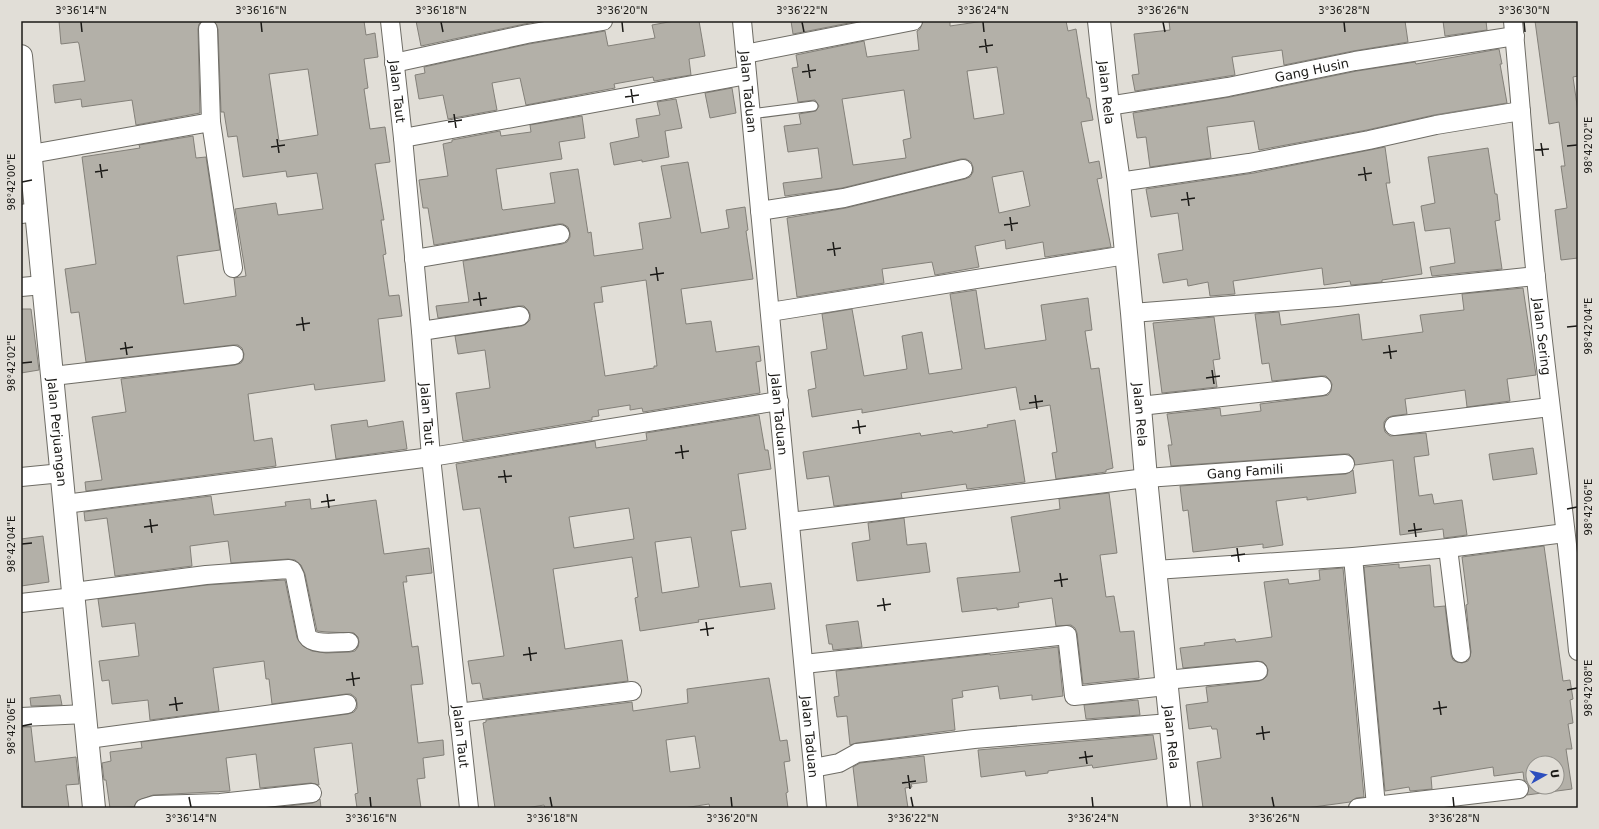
<svg xmlns="http://www.w3.org/2000/svg" width="1599" height="829" font-family="'DejaVu Sans',sans-serif">
<style>
.building{fill:#b3b0a8;stroke:#838079;fill-rule:evenodd}
.lines{fill:none;stroke-linecap:round;stroke-linejoin:round}
.lane-casing{stroke:#6e6c65;stroke-width:11}
.street-casing{stroke:#6e6c65;stroke-width:20}
.secondary-casing{stroke:#6e6c65;stroke-width:24}
.lane{stroke:#fff;stroke-width:9}
.street{stroke:#fff;stroke-width:18}
.secondary{stroke:#fff;stroke-width:22}
.ticks{fill:none;stroke:#1b1a17;stroke-width:1.5}
.labels{text-anchor:middle;dominant-baseline:central;stroke-width:3.5;stroke-linejoin:round;paint-order:stroke}
.street-label{font-size:13px;fill:#1b1a17;stroke:#e1ded7}
.neatline{fill:none;stroke:#1b1a17;stroke-width:1.5}
.ticks-label{font-size:10px;text-anchor:middle;fill:#1b1a17}
</style>
<rect width="100%" height="100%" fill="#e1ded7"/>
<path class="building" d="M59 21H202L199 24 198 29 200 113 136 125 132 100 82 107 81 99 55 103 53 85 85 81 79 44 78 42 61 44Z
M214 21H364L366 35 375 33 378 57 364 59 368 88 364 89 370 129 385 127 390 162 375 164 384 220H381L386 254 383 255 389 296 399 295 402 316 378 319 385 381 315 390 314 384 248 394 254 441 272 438 276 466 86 491 85 482 102 480 92 417 126 412 121 379 235 365 241 363 243 360 244 354 242 348 238 345H233L86 362 79 312 71 313 65 269 96 264 82 157 140 148 139 145 193 136 196 158 206 157 220 250 177 256 184 304 236 296 234 278 246 276 235 209 276 203 278 215 323 209 317 173 287 177 286 171 243 177 237 136 228 137 224 112H221L218 29ZM308 69 318 135 279 141 269 74Z
M416 21H534V22L421 46Z
M674 21H699L705 56 689 59 691 75 654 81 653 77 614 84 615 88 526 105 520 78 492 83 497 110 448 119 443 95 419 99 415 75 425 73 424 67 529 44 605 31 608 46 655 38 652 25Z
M791 21H859L793 34Z
M923 21H950V26L984 21H1066L1068 31 1076 29 1087 98H1089L1093 120 1081 122 1089 163 1099 161 1102 178 1097 179 1111 247 1045 257 1043 242 1006 249 1005 240 975 246 979 267 935 275 932 262 882 269 884 283 797 297 787 218 846 208 965 179 970 177 973 172V167L971 162 966 159H961L842 188 785 196 783 183 822 178 818 148 788 152 784 126 801 124 799 114 816 111 819 106 815 100 798 102 792 68 798 67 796 55 864 41 867 57 919 50 917 31 920 29ZM997 67 1004 114 974 119 967 71ZM904 90 911 138 903 140 906 158 853 165 842 99ZM1023 171 1030 206 999 213 992 177Z
M1169 21H1405L1408 42 1353 51 1284 65 1282 50 1232 57 1235 75 1135 91 1132 75 1139 74 1134 34 1170 30Z
M1443 21H1486L1487 30 1445 36Z
M1535 21H1578V76L1573 77 1578 112V258L1561 260 1555 210 1567 208 1561 166H1565L1559 122 1549 124Z
M1499 49 1502 64H1500L1507 103 1434 115 1367 130 1259 150 1254 121 1207 127 1211 158 1150 167 1146 137 1137 138 1133 113 1230 97 1357 71 1415 62 1416 64Z
M732 88 736 113 710 118 705 93Z
M676 99 682 128 665 131 669 157 642 162V160L614 165 610 143 639 137 636 119 660 115 657 102Z
M582 116 585 138 559 142 562 159 496 169 502 209 503 210 555 203 550 173 578 169 588 233 591 232 594 256 643 249 639 223 671 218 661 166 688 162 701 233 729 228 726 210 745 207 748 230 746 231 753 279 681 289 686 324 711 321 716 352 759 346 761 361 756 362 760 393 643 412 642 408 630 410V405L598 410 599 416 592 417V420L463 441 456 393 490 388 485 350 458 354 455 336 522 326 526 324 530 320V314L528 310 524 306H518L438 318 436 306 469 302 463 261 562 244 567 242 570 237V233L568 227 563 224H558L434 245 428 208H423L419 180 448 176 443 144 452 142V140L500 131 501 136 531 132 530 125ZM646 280 657 366H654V368L605 376 594 303 603 302 601 287Z
M1385 147 1390 183H1386L1393 225 1414 222 1422 274 1382 280V282L1351 285 1350 281 1324 285 1322 268 1233 281 1235 294 1210 296 1208 282 1188 286 1187 279 1163 283 1158 254 1183 250 1178 213 1151 217 1146 189 1254 173Z
M1488 148 1495 194H1497L1500 220 1495 221 1502 269 1432 276 1430 267 1455 263 1450 228 1425 231 1421 206 1435 203 1428 157Z
M1523 288 1536 375 1507 379 1510 401 1467 407 1465 390 1405 399 1407 414 1392 416 1387 418 1384 422V428L1385 432 1390 436 1426 433 1429 455 1414 457 1419 496 1432 494 1434 504 1462 500 1467 535 1444 538 1443 529 1400 535 1393 460 1355 465 1353 458 1349 454H1344L1171 466 1168 445H1172L1167 414 1220 408 1221 416 1261 411 1260 404 1323 396 1328 395 1331 391 1332 384 1330 380 1326 376H1321L1272 381 1269 363 1262 364 1255 314 1279 312 1281 325 1359 314 1362 340 1423 332 1420 315 1464 310 1462 294Z
M976 290 985 349 1046 340 1041 305 1088 298 1092 330 1085 331 1091 369 1099 368 1113 468 1106 470V472L1056 479 1052 453 1057 452 1050 405 1020 410 1016 387 862 413V409L812 417 808 390 816 388 811 352 827 349 822 314 852 309 864 376 907 369 902 336 922 332 929 374 962 369 950 294Z
M21 309H31L39 370 21 373Z
M1214 317 1220 359 1213 360 1217 387 1162 393 1153 323Z
M759 415 765 450H768L771 469 738 474 746 529 731 531 740 587 771 583 775 609 698 620 699 622 640 631 635 598 638 597 632 557 553 569 565 649 622 640 628 681 483 699 480 683 472 684 468 661 504 656 480 508 463 510 456 464 595 441 596 448 647 440 646 433ZM629 508 634 539 574 548 569 517ZM691 537 699 587 662 593 655 542Z
M367 420 368 427 403 421 407 449 336 459 331 425Z
M1015 420 1025 482 967 489 966 484 901 493 902 498 834 506 829 476 807 479 803 452 920 433 921 436 952 431 953 433 988 427 987 425Z
M1533 448 1537 474 1493 480 1489 454Z
M1353 470 1356 493 1307 500V497L1276 501 1283 545 1263 548V544L1193 552 1188 510 1183 511 1180 486 1346 474Z
M1109 493 1117 553 1100 555 1106 597 1114 596 1120 632 1134 631 1139 678 1083 684 1077 633 1075 628 1071 625 1056 626 1052 598 1018 603 1019 607 997 610V608L962 612 957 578 1020 572 1011 517 1060 509 1059 499Z
M211 496 214 515 286 506 285 502 310 499 311 509 376 500 384 554 429 548 432 573 406 576 407 582H403L412 647 418 646 423 684 411 685 418 743 443 740 444 755 423 758 425 778 417 779 421 808H357L355 794 358 793 352 743 314 748 319 785 311 783 260 788 256 754 226 758 230 791 153 795 137 801 134 807 110 808 106 780H104L102 763 111 761 110 752 142 748 141 742 348 714 354 712 357 708V703L356 698 351 694H346L272 704 269 679H266L264 661 213 668 219 711 150 720 148 700 112 704 109 680 102 681 99 661 139 656 135 623 102 627 98 599 207 585 285 580 297 638 303 646 312 651 326 653 350 652 355 651 358 647 359 642 358 637 354 633 327 632 317 631 305 574 301 565 295 560 288 559 231 563 228 541 190 546 192 566 115 576 107 518 85 521 84 512Z
M904 518 907 545 926 543 930 572 857 581 852 543 870 540 868 523Z
M43 536 49 582 21 586V539Z
M1544 546 1563 681 1570 680 1573 699 1570 700 1573 723 1568 724 1572 749H1566L1572 789 1527 795 1529 787 1528 783 1524 780 1523 772 1494 776 1493 767 1431 777 1432 789 1410 791 1409 787 1385 791 1364 567 1399 564V568L1430 565 1434 607 1445 606 1451 655 1453 660 1457 662 1462 663 1468 661 1470 657 1471 652 1466 605 1468 604 1462 557ZM1533 763H1557V787H1533Z
M1343 568 1364 797 1356 798 1350 802 1306 808H1203L1197 762 1221 758 1217 729H1212L1211 726 1189 729 1186 705 1208 702 1206 687 1259 681 1264 679 1267 676 1268 670 1266 665 1263 662 1257 661 1183 668 1180 648 1205 645 1204 643 1235 639 1236 642 1272 637 1264 582 1288 579 1289 584 1320 580 1319 570Z
M858 621 862 647 833 650 832 644H829L826 625Z
M1058 647 1063 696 1032 700V695L1000 699 998 686 962 691 963 697 952 699 955 730 856 743 850 745 847 716 837 717 834 697 839 696 836 671 990 654V655Z
M769 678 780 741 787 740 790 761 784 762 788 792 786 793 788 808H710L709 804 684 808H545L544 805 526 808H495L483 723 486 722V720L632 702 633 711 688 703 687 689ZM695 736 700 768 670 772 666 740Z
M60 695 62 705 31 706 30 698Z
M1138 700 1140 715 1086 719 1084 705Z
M21 727H31L35 762 76 757 79 784 66 785 69 808H21Z
M1153 735 1157 759 1093 768 1092 765 1048 771V773L1026 776 1025 771 981 777 978 750Z
M924 756 927 782 911 784 912 787 905 788 908 808H858L853 767 860 763Z
M320 799 321 808H271L313 803Z"/>
<g class="lines">
<g class="lane-casing">
<path id="lane" d="M751 114 813 106"/>
</g>
<g class="street-casing">
<g id="street">
<path id="s1" d="M390 21 403 138 421 331 431 457 469 808"/>
<path id="s2" d="M742 21 817 808"/>
<path id="s3" d="M1513 21C1521 107 1527 192 1536 278 1549 403 1567 527 1578 651"/>
<path d="M208 29 211 122"/>
<path d="M745 54 913 21"/>
<path d="M394 63 527 34 603 21"/>
<path id="s4" d="M1108 106 1228 87 1355 61 1515 36"/>
<path d="M403 138 747 75"/>
<path d="M31 154 211 122 233 268"/>
<path d="M1119 182 1249 163 1369 140 1436 125 1521 111"/>
<path d="M760 211 844 198 963 169"/>
<path d="M21 214 36 212"/>
<path d="M414 259 560 234"/>
<path d="M21 287 43 285"/>
<path d="M770 312 1126 255"/>
<path d="M1132 313 1337 297 1536 276"/>
<path d="M421 331 520 316"/>
<path d="M53 376 234 355"/>
<path d="M1140 406 1322 386"/>
<path d="M1394 426 1550 407"/>
<path d="M21 477 62 473"/>
<path d="M65 504 431 457 779 401"/>
<path id="s5" d="M790 522 1146 478 1345 464"/>
<path d="M1448 548 1461 653"/>
<path d="M1353 557 1376 806"/>
<path d="M1155 570 1353 557 1448 548 1565 533"/>
<path d="M74 592 206 575 289 569 292 570 295 576 307 636C313 646 338 642 349 642"/>
<path d="M21 603 74 597"/>
<path d="M804 664 1067 635 1074 696 1166 686"/>
<path d="M1166 680 1258 671"/>
<path d="M458 713 632 691"/>
<path d="M21 717 86 714"/>
<path d="M88 739 347 704"/>
<path d="M813 768 839 763 857 753 974 739 1170 723"/>
<path d="M144 808 154 805 220 803 312 793"/>
<path d="M1358 808 1519 789"/>
</g>
</g>
<g class="secondary-casing">
<g id="secondary">
<path id="s6" d="M1099 21 1108 106 1119 182 1132 313 1146 478 1179 808"/>
<path id="s7" d="M21 56 94 808"/>
</g>
</g>
<use href="#lane" class="lane"/>
<use href="#street" class="street"/>
<use href="#secondary" class="secondary"/>
</g>
<path class="ticks" d="M81 22 82 32M261 22 262 32M441 22 443 32M622 22 623 32M802 22 804 32M983 22 984 32M1163 22 1165 32M1344 22 1345 32M1524 22 1525 32M985 39 987 53M979 47 993 45M808 64 810 78M802 72 816 70M631 89 633 103M625 97 639 95M454 114 456 128M448 122 462 120M277 139 279 153M1541 143 1543 156M1567 146 1577 145M271 147 285 145M1535 150 1549 149M100 164 102 178M1364 167 1366 181M95 172 108 170M1358 175 1372 173M22 182 32 180M1187 192 1189 206M1181 200 1195 198M1010 217 1012 231M1004 225 1018 223M833 242 835 256M827 250 841 248M656 267 658 281M650 275 664 273M479 292 481 306M473 300 487 298M302 317 304 331M296 325 310 323M1567 327 1577 326M125 342 127 355M1389 345 1391 359M120 349 133 347M1383 353 1397 351M22 363 32 362M1212 370 1214 384M1206 378 1220 376M1035 395 1037 409M1029 403 1043 401M858 420 860 434M852 428 866 426M681 445 683 459M675 453 689 451M504 470 506 483M498 477 512 476M327 494 329 508M321 502 335 500M1567 509 1577 507M150 519 152 533M1414 523 1416 537M144 527 158 525M1408 531 1422 529M22 544 32 543M1237 548 1239 562M1231 556 1245 554M1060 573 1062 587M1054 581 1068 579M883 598 885 611M877 606 891 604M706 622 708 636M700 630 714 628M529 647 531 661M523 655 537 653M352 672 354 686M346 680 360 678M1567 690 1577 688M175 697 177 711M1439 701 1441 715M169 705 183 703M1433 709 1447 707M22 726 32 724M1262 726 1264 740M1256 734 1270 732M1085 751 1087 764M1079 758 1093 756M908 775 910 789M902 783 916 781M189 797 191 807M370 797 371 807M550 797 552 807M731 797 732 807M911 797 913 807M1092 797 1093 807M1272 797 1274 807M1453 797 1454 807"/>
<g class="labels">
<g class="street-label">
<text stroke="none"><textPath href="#s4" startOffset="207">Gang Husin</textPath></text>
<text stroke="none"><textPath href="#s1" startOffset="71">Jalan Taut</textPath></text>
<text stroke="none"><textPath href="#s2" startOffset="71">Jalan Taduan</textPath></text>
<text stroke="none"><textPath href="#s6" startOffset="72">Jalan Rela</textPath></text>
<text stroke="none"><textPath href="#s3" startOffset="317">Jalan Sering</textPath></text>
<text stroke="none"><textPath href="#s6" startOffset="396">Jalan Rela</textPath></text>
<text stroke="none"><textPath href="#s1" startOffset="395">Jalan Taut</textPath></text>
<text stroke="none"><textPath href="#s2" startOffset="395">Jalan Taduan</textPath></text>
<text stroke="none"><textPath href="#s7" startOffset="378">Jalan Perjuangan</textPath></text>
<text stroke="none"><textPath href="#s5" startOffset="458">Gang Famili</textPath></text>
<text stroke="none"><textPath href="#s1" startOffset="719">Jalan Taut</textPath></text>
<text stroke="none"><textPath href="#s2" startOffset="719">Jalan Taduan</textPath></text>
<text stroke="none"><textPath href="#s6" startOffset="720">Jalan Rela</textPath></text>
</g>
</g>
<rect width="1599" height="829" fill="none" stroke="#e1ded7" stroke-width="44"/>
<g transform="translate(1545 775) rotate(82)"><circle r="19" fill="#e1ded7" stroke="#92908a"/>
<path d="M0-3L7 15L0 10L-7 15Z" fill="#2c4ebe"/>
<text y="-6" font-size="11" font-weight="bold" text-anchor="middle" fill="#1b1a17">U</text>
</g>
<rect x="22" y="22" width="1555" height="785" class="neatline"/>
<g class="ticks-label">
<text x="81" y="14">3°36'14"N</text>
<text x="261" y="14">3°36'16"N</text>
<text x="441" y="14">3°36'18"N</text>
<text x="622" y="14">3°36'20"N</text>
<text x="802" y="14">3°36'22"N</text>
<text x="983" y="14">3°36'24"N</text>
<text x="1163" y="14">3°36'26"N</text>
<text x="1344" y="14">3°36'28"N</text>
<text x="1524" y="14">3°36'30"N</text>
<text transform="translate(1588 145) rotate(-90)" y="4">98°42'02"E</text>
<text transform="translate(11 182) rotate(-90)" y="4">98°42'00"E</text>
<text transform="translate(1588 326) rotate(-90)" y="4">98°42'04"E</text>
<text transform="translate(11 363) rotate(-90)" y="4">98°42'02"E</text>
<text transform="translate(1588 507) rotate(-90)" y="4">98°42'06"E</text>
<text transform="translate(11 544) rotate(-90)" y="4">98°42'04"E</text>
<text transform="translate(1588 688) rotate(-90)" y="4">98°42'08"E</text>
<text transform="translate(11 726) rotate(-90)" y="4">98°42'06"E</text>
<text x="191" y="822">3°36'14"N</text>
<text x="371" y="822">3°36'16"N</text>
<text x="552" y="822">3°36'18"N</text>
<text x="732" y="822">3°36'20"N</text>
<text x="913" y="822">3°36'22"N</text>
<text x="1093" y="822">3°36'24"N</text>
<text x="1274" y="822">3°36'26"N</text>
<text x="1454" y="822">3°36'28"N</text>
</g>
</svg>
